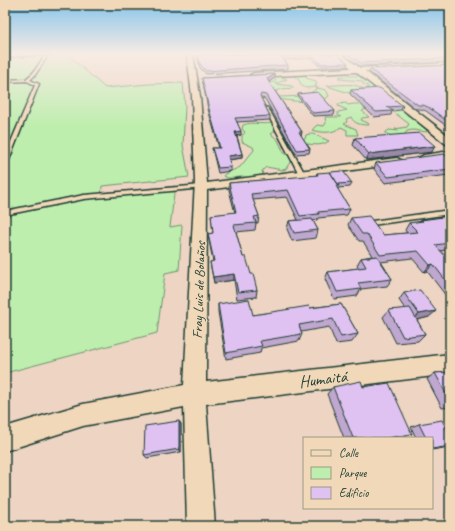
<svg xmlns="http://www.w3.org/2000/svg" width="455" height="531" font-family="Caveat,sans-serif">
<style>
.green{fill:#bdeead;stroke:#6e9670}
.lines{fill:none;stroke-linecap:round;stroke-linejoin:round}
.lane-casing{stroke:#1f3d34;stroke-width:3}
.street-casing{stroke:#1f3d34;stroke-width:3}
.lane{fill:#f0d8b8;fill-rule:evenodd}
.street{fill:#f0d8b8;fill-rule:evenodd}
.wall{fill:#c0a7cf;stroke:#1f3d34}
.shaded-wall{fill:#9c88a9;stroke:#1f3d34}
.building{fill:#dfc2f1;stroke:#1f3d34}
.labels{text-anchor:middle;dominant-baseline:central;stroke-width:3;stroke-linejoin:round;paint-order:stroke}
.street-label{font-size:14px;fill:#1f3d34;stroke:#f0d8b8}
.near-street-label{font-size:17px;fill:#1f3d34;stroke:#f0d8b8}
</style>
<rect width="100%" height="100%" fill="#edd4c3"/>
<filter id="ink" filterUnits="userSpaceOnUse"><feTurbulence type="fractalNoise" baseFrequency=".025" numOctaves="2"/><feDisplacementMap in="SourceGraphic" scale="8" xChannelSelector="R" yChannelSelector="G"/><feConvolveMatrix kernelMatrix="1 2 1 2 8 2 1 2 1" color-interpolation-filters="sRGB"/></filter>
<g filter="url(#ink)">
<path class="green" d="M5 54H67L105 88 149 84 183 83 185 106 183 145 189 177 102 186 101 196 175 186 170 227 182 225 179 270 165 273 157 333 5 373Z
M305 74 306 78 316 81 317 84 315 85 317 87 306 88 302 86 299 80 294 76Z
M263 76H278L287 79 275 84 292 86 294 88 281 89 275 92 264 84 275 82 276 79Z
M343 76H368L398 107 406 112 407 115 425 125 427 132 413 130 407 131 401 140 385 133 389 130 399 131 395 129 407 127 409 124 391 110 361 92 349 93 327 86C330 85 352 84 354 85 359 86 362 89 367 90L368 86 363 84 362 81 339 79V77Z
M317 88 326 90 329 96C319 105 291 101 279 99V97L307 96Z
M346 103 348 105C357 103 362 104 370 107L362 111 369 117 362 118 361 120 368 123 369 125C361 125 354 124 351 117L346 119 347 122 344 124 356 129 358 135H347V130L341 127C332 134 323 133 312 130L317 125 324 126 326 123 325 117H341L338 115V112L347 110 338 106 339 104Z
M276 122 281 125 280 127 271 134 278 140 284 153 291 157 292 161 288 165 286 169 283 170 266 167 262 171 263 174C258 181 250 177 242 177 234 177 230 180 223 176L225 174 240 167 254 150 253 147 242 142V136L245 132 242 129 243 125C252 121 265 126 276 122Z
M309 134H313L329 141C319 148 312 143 301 144 295 144 291 147 285 149L283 147V143L286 142 305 139 306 135Z"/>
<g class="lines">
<g class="lane-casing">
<path id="lane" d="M35 54H49L35 75 30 80 39 84 9 160 5 161V156L35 85 27 81 5 82V80L26 79 33 73 45 55 5 57V55Z
M264 107 268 108 305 174 304 175H300L299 174Z
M202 185 205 187 204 188 84 199 5 215V211L84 195Z
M450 210V214L372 225 368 223 372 221Z"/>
</g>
<g class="street-casing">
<path id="street" d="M187 54H193L200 96 207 183 397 158 403 161 397 164 207 190 206 382 450 354V374L206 404 215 526H187L184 407 83 426 5 451V427L83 404 184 385 195 181 192 96Z
M335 54H341L360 68 450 63V67L365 71 450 137V145L446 144 356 72 254 77 250 75 254 73 351 68Z
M450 151V157L424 161 418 158 424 155Z"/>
</g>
<use href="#lane" class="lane"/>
<use href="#street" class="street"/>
</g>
<path class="wall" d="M197 54H337L348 63 347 66 320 67 311 58 284 60 288 65V69L206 74 200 68Z
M343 54H450V62L360 66Z
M450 65V127H448L426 111 421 109H416L369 72 370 69Z
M275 74V78L269 82 302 132 301 136 310 149 309 153 296 154 265 99 261 98 270 116V120L237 122 241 135 237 136 242 154V158L229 160 231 167V171L218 173 213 152 212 148H219L208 109 202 78Z
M351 90 403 106 401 110 392 111 391 115 374 117 350 94Z
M298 94 335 111 334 115 313 116 298 97Z
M355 138 432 152 366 160 353 145Z
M450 156V176L449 175 385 183 374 169 376 163Z
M317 173 352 183 350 187 338 188V190L350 209 347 215 318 218 317 220 313 221 318 230 316 238 292 241 287 229 289 221 298 220 287 197 253 200 259 216 258 223H256L255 230 236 232 243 257 257 290 256 297 237 299 234 280 214 283 211 268 210 262H213L209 240 208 234 213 233 211 215 235 213 229 190V183L316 176Z
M450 216V249L440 251 450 261V301L427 271 424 272 412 258 381 262 392 279 387 286 361 289 357 296 334 299 325 279 328 272 359 268 357 265 361 258 372 256 363 241H359L348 225 351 218 383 235 407 233 405 230 409 223 420 222 421 220Z
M404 293 429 317 417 320 425 334 418 341 396 343 383 317 389 310 405 309 399 300Z
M218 304 253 315 341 304 358 334 352 342 336 344 329 327 301 332 302 334 299 341 261 348 260 353 226 359 218 312Z
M450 372V407L442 408 427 379 435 373Z
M333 387H363L412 434 402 438H344L327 394Z
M179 421 181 424V452L147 458 144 455Z
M419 424 450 436V447L432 450V438H416L411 427Z"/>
<path class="shaded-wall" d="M275 74V78L267 83V79Z
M241 131V135L235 136V132Z
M435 146 432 152 366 160 369 154Z
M242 154V158L228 160V156Z
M433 264 427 271 424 272 430 265Z
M234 274V280L214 283 213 277Z
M436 311 429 317 413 321 419 314Z
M179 421 181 424V452L179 449Z"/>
<path class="building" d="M198 54H337L348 63 321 64 311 55 281 57 288 65 206 71 200 64Z
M348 54H450V58L361 63Z
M450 65V123L428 107 423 105H418L370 69Z
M275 74 267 79 302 132H299L310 149 297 150 266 95 261 94 260 96 270 116 235 118 241 131 235 132 242 154 228 156 231 167 218 168 212 148H220L208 105 202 78Z
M380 88 403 106 387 107 393 111 376 112 351 90Z
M318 92 335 111 313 113 298 94Z
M420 133 435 146 369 154 355 138Z
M444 154 448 157 450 156V169L388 177 376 163Z
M343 171 352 183 338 184 330 172H329Z
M330 172 339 186H336L350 209 318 212 319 214 300 216 288 190 251 194 259 216 254 217 256 223 234 225 243 257H246L251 274H253L257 290 238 292 234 274 213 277 210 262 214 261 208 234 213 233 211 215 236 212 229 183 318 175 317 173Z
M369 216 383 235 418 232 409 223 423 221 421 220 450 216V243L435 245 450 261V286L433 264 430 265 418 251 380 255 367 234H362L351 218Z
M312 219 318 230 294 233 289 221Z
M377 256 392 279 358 283 361 289 337 292 328 272 366 267 361 258Z
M420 290 436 311 419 314 404 293Z
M249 299 253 315 309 306 310 308 341 304 358 334 341 337 333 319 299 325 302 334 260 341 262 346 226 353 218 304Z
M410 308 425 334 403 337 389 310Z
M450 372V401L435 373Z
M361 381 363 387 389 383 412 434 387 438H353L333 387Z
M442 420 450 436V446L432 449V438H426L419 424Z
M179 421V449L144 455 145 426Z"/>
</g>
<linearGradient id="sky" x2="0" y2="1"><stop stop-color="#85c4eb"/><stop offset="0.42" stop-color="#f7ece4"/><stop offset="1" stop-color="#f7ece4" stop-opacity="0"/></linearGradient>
<rect width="455" height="128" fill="url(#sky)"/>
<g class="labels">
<g class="street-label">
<text transform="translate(199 290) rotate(-88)">Fray Luis de Bolaños</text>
</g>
<g class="near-street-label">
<text transform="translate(323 379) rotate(-7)">Humaitá</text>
</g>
</g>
<rect width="455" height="531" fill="none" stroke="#f0d8b8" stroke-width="20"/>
<rect x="10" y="10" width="435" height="511" fill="none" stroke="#1f3d34" stroke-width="1.5" filter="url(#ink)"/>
<rect x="303" y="437" width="130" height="72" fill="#f0d8b8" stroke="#9c9a83"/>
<rect x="311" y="450" width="20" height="6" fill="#f0d8b8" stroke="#9c9a83"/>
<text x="339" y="457" font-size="12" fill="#1f3d34">Calle</text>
<rect x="311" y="467" width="20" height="12" fill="#bdeead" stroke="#9c9a83"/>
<text x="339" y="477" font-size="12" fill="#1f3d34">Parque</text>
<rect x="311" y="487" width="20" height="12" fill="#dfc2f1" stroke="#9c9a83"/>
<text x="339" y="497" font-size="12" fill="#1f3d34">Edificio</text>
</svg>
